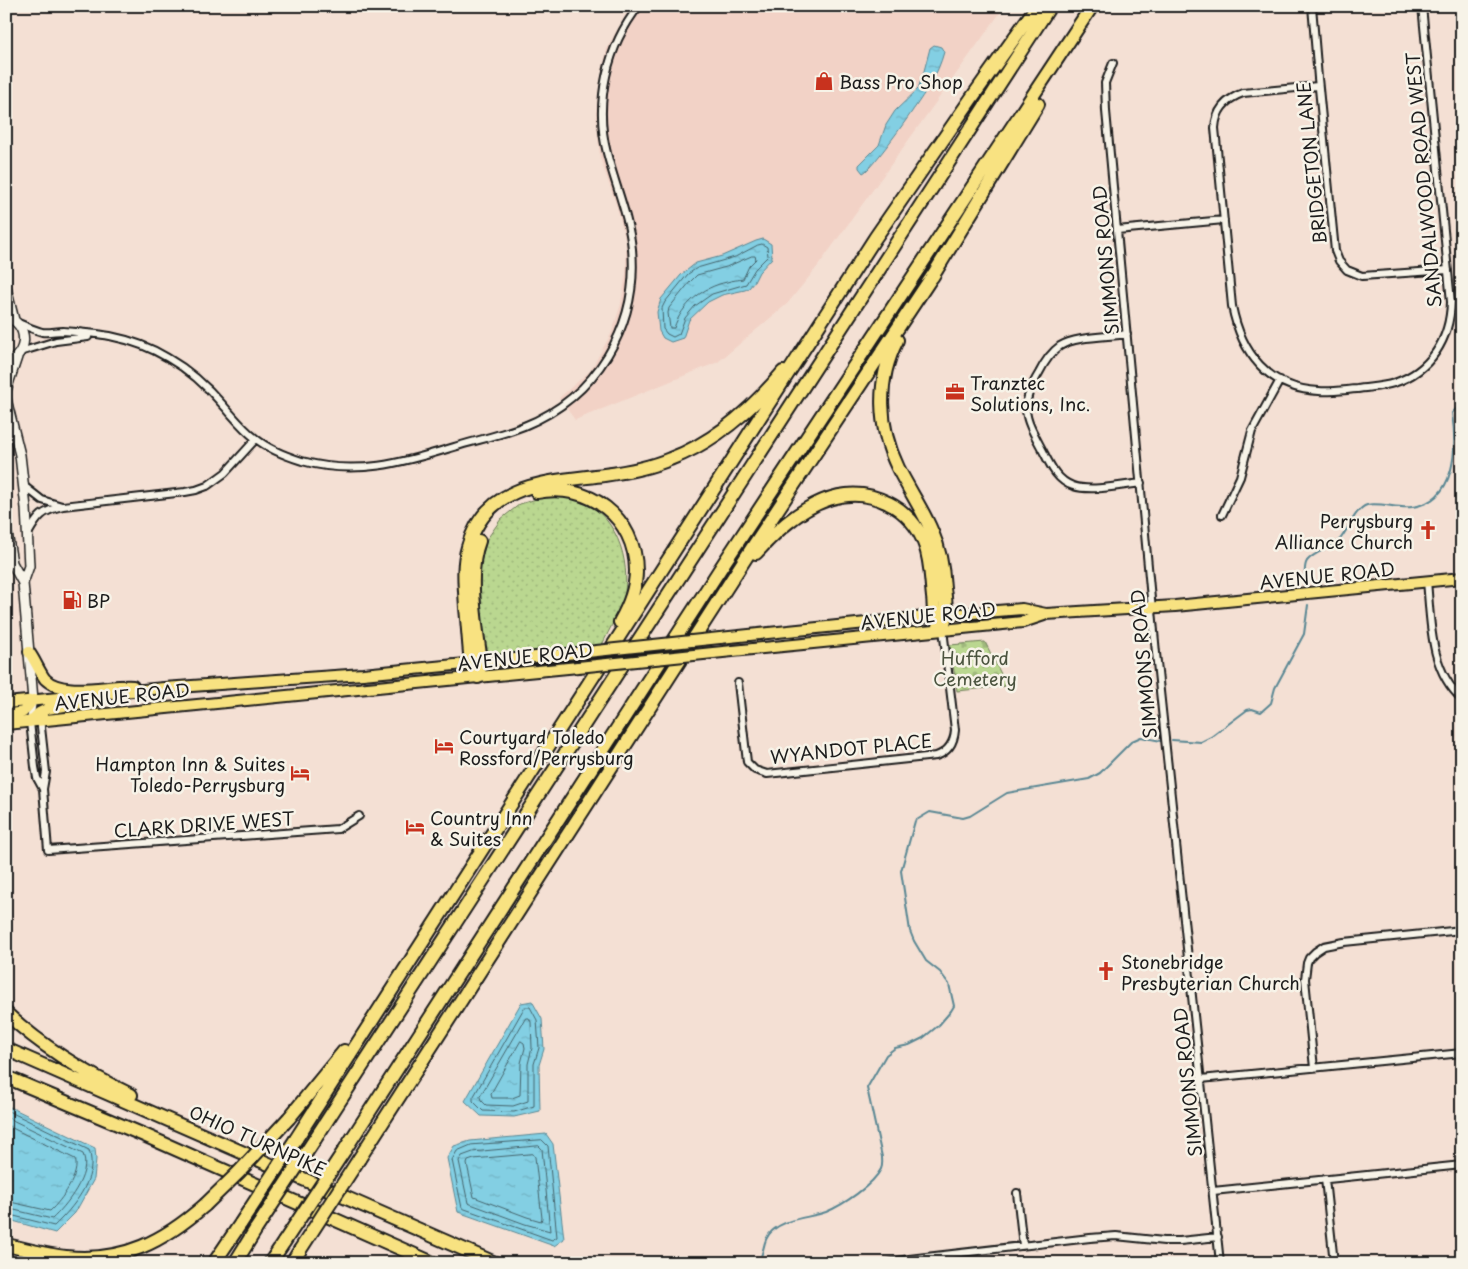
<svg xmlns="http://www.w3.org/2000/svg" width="1468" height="1269" font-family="'Playpen Sans',sans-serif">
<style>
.built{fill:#f2d2c6}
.grass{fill:url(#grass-dots);stroke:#6b7a56}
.cemetery{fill:url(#cemetery-stones);stroke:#6b7a56}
.water{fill:url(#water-ripples);stroke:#5a8793}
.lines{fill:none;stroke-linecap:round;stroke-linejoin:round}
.shore{stroke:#45646c;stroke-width:1}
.stream{stroke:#5a8793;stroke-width:2}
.minor-casing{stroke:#1c1c1c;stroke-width:10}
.tertiary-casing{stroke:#1c1c1c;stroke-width:12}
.primary-casing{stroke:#1c1c1c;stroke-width:14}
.motorway-casing{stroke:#1c1c1c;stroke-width:16}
.minor{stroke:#f7f3e8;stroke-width:6}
.tertiary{stroke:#f7f3e8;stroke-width:9}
.primary{stroke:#f8e281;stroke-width:10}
.motorway{stroke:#f8e281;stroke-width:12}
.primary-bridge-casing{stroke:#1c1c1c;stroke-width:14;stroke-linecap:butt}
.motorway-bridge-casing{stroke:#1c1c1c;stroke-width:16;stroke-linecap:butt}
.primary-bridge{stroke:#f8e281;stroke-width:10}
.motorway-bridge{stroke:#f8e281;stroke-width:12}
.labels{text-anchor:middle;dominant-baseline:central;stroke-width:5;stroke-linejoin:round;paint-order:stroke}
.poi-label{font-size:18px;fill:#1c1c1c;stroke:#f7f3e8;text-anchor:start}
.street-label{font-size:18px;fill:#1c1c1c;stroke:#f7f3e8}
.park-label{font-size:18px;fill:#4b543f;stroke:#f7f3e8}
</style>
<defs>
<pattern id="grass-dots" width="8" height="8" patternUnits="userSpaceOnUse" patternTransform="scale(1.25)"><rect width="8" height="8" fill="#bad790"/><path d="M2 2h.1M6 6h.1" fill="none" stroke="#9fb87c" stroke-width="1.8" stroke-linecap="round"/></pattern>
<pattern id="cemetery-stones" width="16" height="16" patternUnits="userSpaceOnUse" patternTransform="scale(1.25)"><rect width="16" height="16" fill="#bad790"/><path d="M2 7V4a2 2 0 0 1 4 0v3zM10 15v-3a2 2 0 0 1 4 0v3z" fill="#9fb87c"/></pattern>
<pattern id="water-ripples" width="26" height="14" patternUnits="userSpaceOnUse" patternTransform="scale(1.25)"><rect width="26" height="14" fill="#83cfe3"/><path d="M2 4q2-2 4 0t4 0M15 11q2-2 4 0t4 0" fill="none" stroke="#71b1c2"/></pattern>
</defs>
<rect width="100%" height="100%" fill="#f4e0d4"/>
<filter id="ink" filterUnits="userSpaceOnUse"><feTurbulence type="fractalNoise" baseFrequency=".02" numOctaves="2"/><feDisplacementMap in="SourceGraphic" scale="10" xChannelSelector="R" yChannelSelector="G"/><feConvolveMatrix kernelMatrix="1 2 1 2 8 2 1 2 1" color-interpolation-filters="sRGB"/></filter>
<g filter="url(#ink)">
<path class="built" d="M631 6H1005L818 266 787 304 718 362 575 420 559 398 590 371 611 334 621 304 626 273V242L617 207 600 158 596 113 599 87 607 48Z"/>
<path class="grass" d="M543 497C551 497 559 496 566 497 611 504 630 551 625 592 624 603 608 632 602 645L492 658 484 643 480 584 481 562 487 539 501 519 520 504Z"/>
<path class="cemetery" d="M985 642 1007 686 957 691 950 645Z"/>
<path class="water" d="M934 45 941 47 944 52C941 63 936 75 930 84 924 96 871 171 863 173L859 168V165L879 145 886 125 895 111 918 89 924 71 930 48Z
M763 239 771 244 772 258 759 272 754 282 749 288 745 290 722 295 708 302 689 320 683 338 671 342 663 338 659 331 657 312 661 299 681 275 696 263 722 256 756 241Z
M532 1001 542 1019 544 1049 539 1065 540 1111 514 1117 481 1116 465 1101 521 1003Z
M6 1105 95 1148 96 1159 94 1179 75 1213 55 1233 6 1219Z
M546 1134 553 1144 564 1239 554 1246 458 1212 447 1158 454 1146 470 1141Z"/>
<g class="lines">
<path class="shore" d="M758 245 762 244 767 247 768 256 755 269 746 284 712 294 695 306 685 318 679 334 673 337 667 334 663 329 662 308 665 302 688 274 697 268 735 257Z
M752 256H755L756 259 749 266 743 279C738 280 733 280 727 282 703 287 682 304 674 328H670L668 313 669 308 690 282 697 275 726 267Z
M525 1007H530L537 1020 539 1048 534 1064V1106L514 1112 483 1111 473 1101V1098Z
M526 1018H529L531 1022 532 1048 528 1064V1101L513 1106 486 1105 481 1100 480 1097Z
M521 1041 524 1043 525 1048 521 1063 520 1095 512 1098H492L491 1094Z
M6 1110 89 1150C99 1178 72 1209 54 1226L6 1214
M6 1117 83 1154C92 1174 66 1206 52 1219L6 1208
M6 1125 75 1159C81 1174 61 1201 50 1211L6 1201
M542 1140 548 1146 557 1237 552 1240 462 1208 452 1160 457 1151 471 1145Z
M539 1146 542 1149 550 1231 525 1224 468 1203 459 1161 462 1156 473 1152Z
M533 1154 535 1157 542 1218 541 1221 527 1217 474 1197 467 1164 468 1161 474 1159Z"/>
<path class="stream" d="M1306 584C1305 577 1303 568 1307 561 1316 550 1334 548 1341 538 1348 529 1356 508 1367 505 1380 502 1398 509 1412 507 1457 501 1457 447 1452 413L1462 403
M1172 740 1201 742 1211 737 1247 710 1252 709 1261 712 1271 703 1275 688 1304 634 1308 605
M758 1263C765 1252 762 1240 772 1231 786 1218 809 1218 826 1212 843 1205 873 1185 881 1169 883 1165 882 1161 882 1157L867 1088 886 1055 895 1048 909 1045 923 1038 939 1025 951 1011 954 1006 949 984 940 972 926 961 914 941 910 931 901 871 915 821 930 812 963 818 970 816 1007 793 1089 779 1100 773 1132 741 1141 737 1161 741"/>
<g class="minor-casing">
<path id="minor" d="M1312 6 1318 78 1335 251 1339 261 1347 270 1362 276 1448 270
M1113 63 1105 83 1106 111 1156 653 1220 1263
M1318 86 1243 93C1226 99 1216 110 1215 128L1232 306C1241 352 1268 389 1319 391 1331 392 1344 390 1357 389 1369 387 1382 387 1394 383 1431 371 1450 339 1451 302L1422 6
M1117 230 1224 220
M18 323C26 326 34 330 42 332 49 333 56 331 63 331 78 332 95 333 110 336 130 340 150 347 168 358 189 370 207 386 223 405 233 416 243 429 255 438 268 449 286 456 302 461 356 476 402 463 454 447 477 440 502 435 524 426 596 397 639 326 632 249 629 216 615 185 607 153 594 103 607 46 639 6
M1127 334C1108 337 1075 336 1060 346 1050 353 1044 363 1039 373 1017 409 1026 419 1044 453 1051 467 1058 481 1073 486 1091 492 1123 485 1141 483
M20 352 56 341 88 337
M24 486 42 500 62 506
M1222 515 1240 477 1252 431 1280 380
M28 534C38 516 42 511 63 506L185 492 196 490 207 486 225 473 256 439
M1427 581C1431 622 1429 669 1462 699
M738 683 747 762 755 770 767 774 936 756C948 752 954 743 955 730L943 629
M33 701 30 722 35 767 37 778 43 789 48 850 338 829 359 816
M40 718 46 772 43 789
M1314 1068 1305 979 1307 963 1309 958 1315 952 1324 946 1344 942 1462 930
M1201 1079 1462 1053
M1325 1179 1334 1263
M1213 1191 1462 1165
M1017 1193 1023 1246
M889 1263 909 1259 1090 1238 1116 1236 1164 1241H1180L1218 1237"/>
</g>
<g class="tertiary-casing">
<path id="tertiary" d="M6 9 8 6
M6 288 14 320
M6 316C30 326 29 353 6 364
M6 390 17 357
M6 399 20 455 26 508 29 566 23 583
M6 527 12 563 23 583 33 700"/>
</g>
<g class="primary-casing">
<path id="primary" d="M720 638 935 616 1022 609 1046 614 1175 606 1462 578
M29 652C35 660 39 671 45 679 62 697 110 684 133 686
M713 653 1023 622 1044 615
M6 703 164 688 363 674 587 652
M6 715 23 712 33 700
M30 722 39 713 47 709 99 700
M6 724 578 667"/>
</g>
<g class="motorway-casing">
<path id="motorway" d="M932 277 1038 104
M897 340C876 381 878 427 898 468 909 490 923 510 932 532 940 550 943 569 944 588 946 603 947 615 943 629
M537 492C588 482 636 517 636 571 636 590 629 606 620 622
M756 553C789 516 837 477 888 503 905 511 919 527 925 545 931 561 931 580 933 597 934 603 933 611 935 616 936 621 941 625 943 629
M478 677 471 664C469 645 468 627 466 608 465 587 462 567 468 547 486 482 549 482 604 475 627 472 649 468 670 459 715 442 753 408 783 372
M478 677 481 663C477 628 466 574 479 541
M6 1013C43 1048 85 1073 131 1095
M6 1049 495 1263
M6 1077 144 1135 433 1263
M289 1118 344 1051
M296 1139 875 238 971 99 1037 6
M315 1139 1050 6
M344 1151 724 563 1092 6
M359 1159 754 545 937 269
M6 1245C26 1249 46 1255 66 1257 123 1263 164 1241 205 1205
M214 1263 241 1223
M235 1263 256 1229
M270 1263 284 1242
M292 1263 300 1250"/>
</g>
<use href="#minor" class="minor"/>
<use href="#tertiary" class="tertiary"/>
<use href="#primary" class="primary"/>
<use href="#motorway" class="motorway"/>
<g class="primary-bridge-casing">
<path id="primary-bridge" d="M587 652 720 638
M578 667 713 653"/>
</g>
<g class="motorway-bridge-casing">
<path id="motorway-bridge" d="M205 1205 239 1172 289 1118
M241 1223 296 1139
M256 1229 315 1139
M284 1242 344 1151
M300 1250 359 1159"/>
</g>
<use href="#primary-bridge" class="primary-bridge"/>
<use href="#motorway-bridge" class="motorway-bridge"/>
</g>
</g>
<defs>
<g id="shop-bare" transform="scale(1.5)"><path d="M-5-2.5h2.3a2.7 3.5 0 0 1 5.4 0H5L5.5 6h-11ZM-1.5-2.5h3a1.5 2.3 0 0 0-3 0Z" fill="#c8321e" stroke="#f7f3e8" stroke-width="2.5" paint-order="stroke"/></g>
<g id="office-bare" transform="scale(1.5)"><path d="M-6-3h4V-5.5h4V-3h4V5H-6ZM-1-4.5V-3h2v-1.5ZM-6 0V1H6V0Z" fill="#c8321e" stroke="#f7f3e8" stroke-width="2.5" paint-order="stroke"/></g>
<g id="church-bare" transform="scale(1.5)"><path d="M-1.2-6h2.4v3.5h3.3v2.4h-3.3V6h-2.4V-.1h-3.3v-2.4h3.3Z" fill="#c8321e" stroke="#f7f3e8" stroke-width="2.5" paint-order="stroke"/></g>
<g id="fuel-bare" transform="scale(1.5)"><path d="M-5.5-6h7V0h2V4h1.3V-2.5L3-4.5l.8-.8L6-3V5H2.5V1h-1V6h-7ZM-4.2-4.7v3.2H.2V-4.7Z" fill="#c8321e" stroke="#f7f3e8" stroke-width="2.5" paint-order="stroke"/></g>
<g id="hotel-bare" transform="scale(1.5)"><path d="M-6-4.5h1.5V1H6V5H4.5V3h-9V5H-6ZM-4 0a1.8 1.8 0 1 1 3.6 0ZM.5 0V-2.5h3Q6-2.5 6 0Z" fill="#c8321e" stroke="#f7f3e8" stroke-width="2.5" paint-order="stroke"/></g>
</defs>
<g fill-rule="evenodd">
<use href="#shop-bare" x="824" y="81"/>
<use href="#office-bare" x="955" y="392"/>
<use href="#church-bare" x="1428" y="530"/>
<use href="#fuel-bare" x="72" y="600"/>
<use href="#hotel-bare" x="444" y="746"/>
<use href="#hotel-bare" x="300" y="773"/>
<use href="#hotel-bare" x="415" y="827"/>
<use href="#church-bare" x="1106" y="971"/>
</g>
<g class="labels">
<g class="poi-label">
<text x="839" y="81">Bass Pro Shop</text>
<text x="970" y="382">Tranztec<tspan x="970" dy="21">Solutions, Inc.</tspan></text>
<text x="1413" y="520" text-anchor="end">Perrysburg<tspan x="1413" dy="21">Alliance Church</tspan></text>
<text x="87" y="600">BP</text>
<text x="459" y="736">Courtyard Toledo<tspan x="459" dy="21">Rossford/Perrysburg</tspan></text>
<text x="285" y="763" text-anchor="end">Hampton Inn &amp; Suites<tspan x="285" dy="21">Toledo-Perrysburg</tspan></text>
<text x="430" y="817">Country Inn<tspan x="430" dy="21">&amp; Suites</tspan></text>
<text x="1121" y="961">Stonebridge<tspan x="1121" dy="21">Presbyterian Church</tspan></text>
</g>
<g class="street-label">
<text transform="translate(1311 163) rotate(-96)">BRIDGETON LANE</text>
<text transform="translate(1423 180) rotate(-95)">SANDALWOOD ROAD WEST</text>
<text transform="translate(1105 260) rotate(-95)">SIMMONS ROAD</text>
<text transform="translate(1327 575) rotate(-6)">AVENUE ROAD</text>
<text transform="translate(928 615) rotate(-6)">AVENUE ROAD</text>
<text transform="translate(525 656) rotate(-6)">AVENUE ROAD</text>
<text transform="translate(1143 664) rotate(-95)">SIMMONS ROAD</text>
<text transform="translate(122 696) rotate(-6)">AVENUE ROAD</text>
<text transform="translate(851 748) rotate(-6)">WYANDOT PLACE</text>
<text transform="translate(204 824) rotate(-4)">CLARK DRIVE WEST</text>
<text transform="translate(1187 1082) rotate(-96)">SIMMONS ROAD</text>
<text transform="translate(258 1140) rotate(24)">OHIO TURNPIKE</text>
</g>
<g class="park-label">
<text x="975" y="657">Hufford<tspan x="975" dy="21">Cemetery</tspan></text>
</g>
</g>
<rect width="1468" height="1269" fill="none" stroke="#f7f3e8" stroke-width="25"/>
<rect x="12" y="12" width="1443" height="1244" fill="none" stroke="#1c1c1c" stroke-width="2" filter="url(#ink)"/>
</svg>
